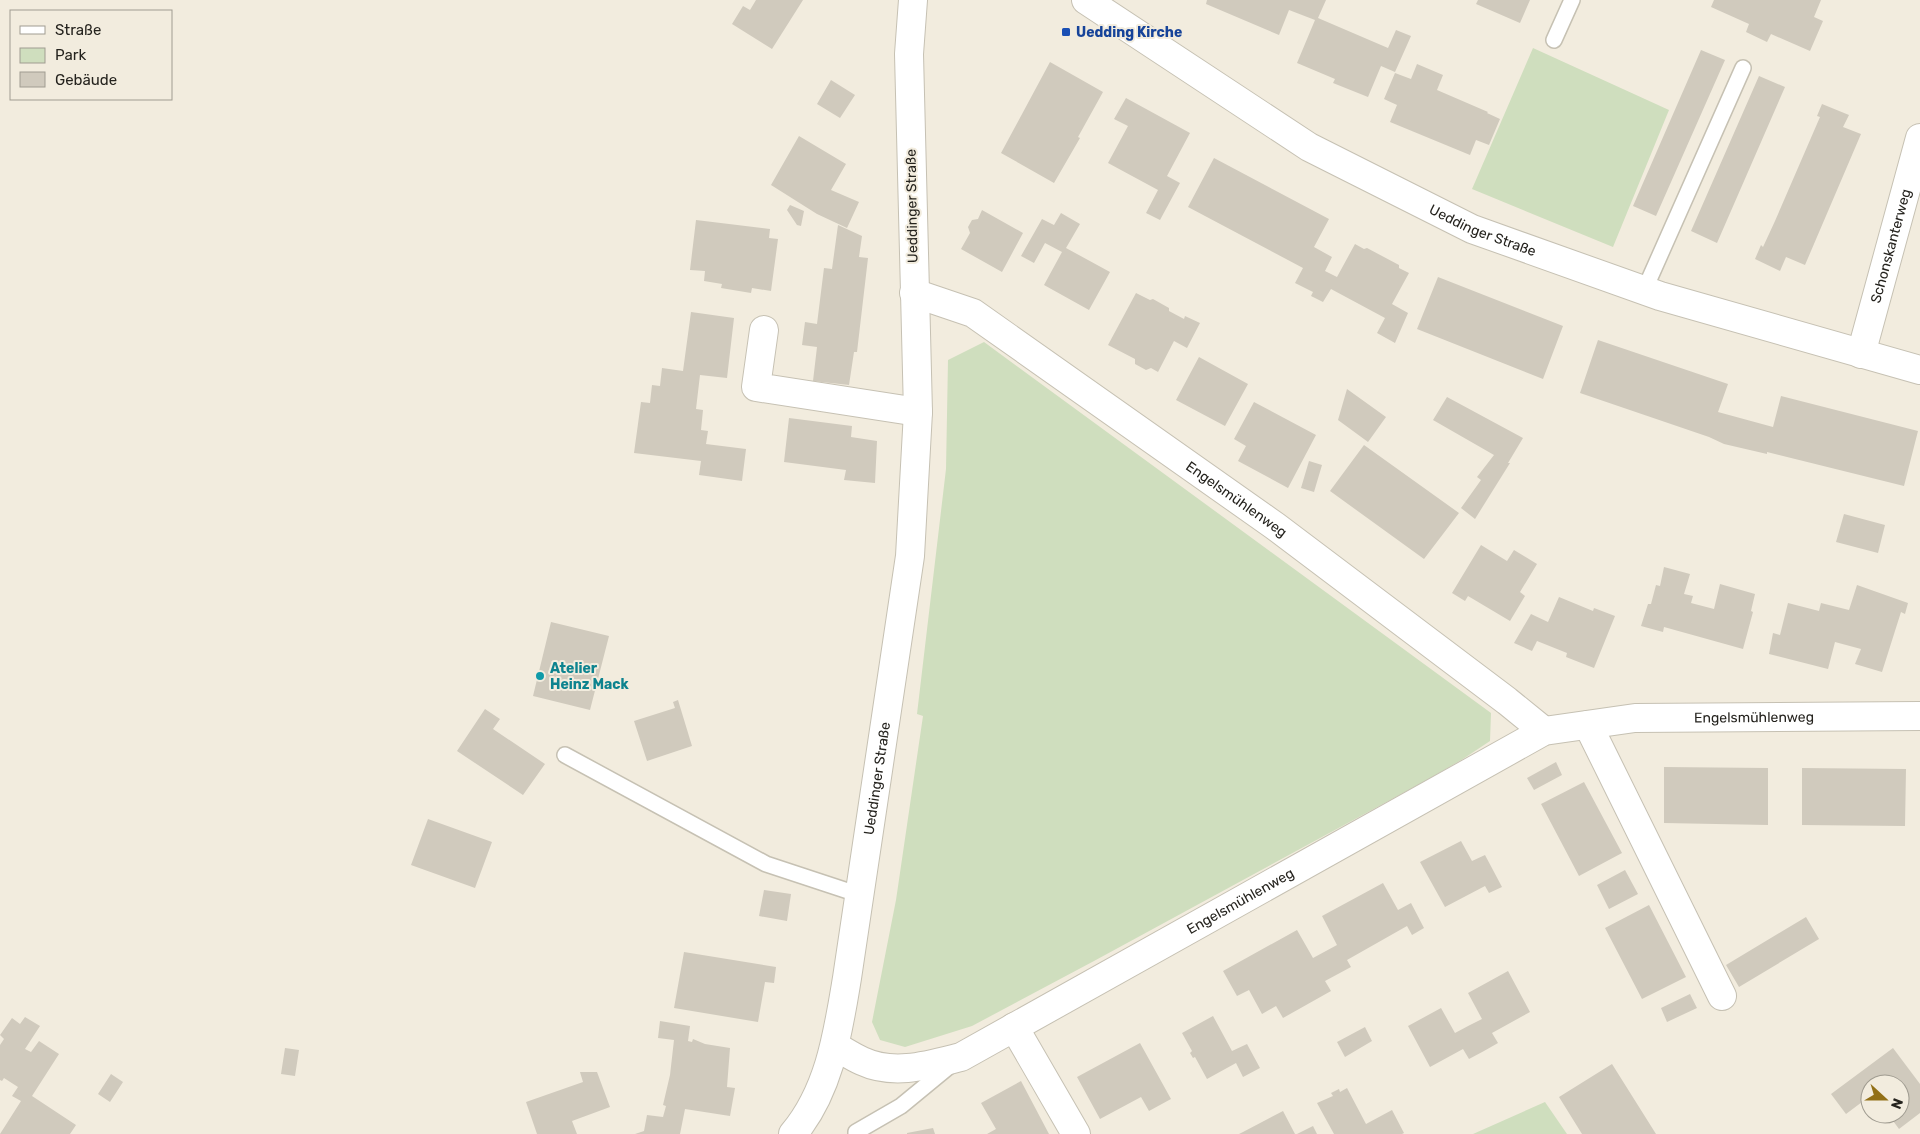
<svg xmlns="http://www.w3.org/2000/svg" width="1920" height="1134" font-family="Rubik,sans-serif">
<style>
.green{fill:#cfdebe}
.building{fill:#d0cabd}
.lines{fill:none;stroke-linecap:round;stroke-linejoin:round}
.service-casing{stroke:#c6c1b3;stroke-width:18}
.minor-casing{stroke:#c6c1b3;stroke-width:30}
.tertiary-casing{stroke:#c6c1b3;stroke-width:30}
.service{stroke:#fff;stroke-width:15}
.minor{stroke:#fff;stroke-width:28}
.tertiary{stroke:#fff;stroke-width:28}
.transit-dot{fill:#1a4fb4;stroke:#f2ecde;stroke-width:2}
.culture-dot{fill:#0f9aa8;stroke:#f2ecde;stroke-width:2}
.labels{text-anchor:middle;dominant-baseline:central;stroke-width:4;stroke-linejoin:round;paint-order:stroke}
.transit-label{font-size:14px;font-weight:bold;fill:#164399;stroke:#f2ecde;text-anchor:start}
.street-label{font-size:14px;fill:#25231e;stroke:#f2ecde}
.culture-label{font-size:14px;font-weight:bold;fill:#0d838f;stroke:#f2ecde;text-anchor:start}
</style>
<rect width="100%" height="100%" fill="#f2ecde"/>
<path class="green" d="M1533 48 1669 110 1613 247 1472 189Z
M984 342 1491 713 1490 741 1463 759 1427 780 1094 961 972 1026 905 1047 880 1040 872 1022 896 900 923 716 917 714 946 469 948 360Z
M1545 1102 1567 1134H1473Z"/>
<path class="building" d="M756 0H803L772 49 732 24 743 6 750 10Z
M1207 0H1326L1318 18 1388 48 1396 30 1411 36 1395 72 1381 66 1368 97 1333 83 1335 79 1297 63 1315 20 1289 10 1279 35 1206 4Z
M1478 0H1530L1520 23 1476 4Z
M1714 0H1821L1814 17 1823 21 1810 51 1771 34 1767 42 1746 32 1749 24 1711 7Z
M1701 50 1725 60 1656 216 1633 206Z
M1050 62 1103 92 1078 137 1080 138 1054 183 1001 153Z
M1417 64 1443 75 1437 90 1488 112 1487 113 1500 119 1489 145 1476 140 1470 155 1390 122 1397 105 1384 99 1395 73 1411 79Z
M1759 76 1785 87 1717 243 1691 231Z
M831 80 855 95 840 118 817 104Z
M1126 98 1190 133 1167 176 1180 183 1160 220 1146 213 1158 190 1108 163 1128 126 1114 119Z
M1822 104 1849 115 1843 127 1861 134 1805 265 1786 257 1780 271 1755 259 1761 245 1763 247 1775 221 1820 117 1817 116Z
M799 136 846 164 831 190 859 202 847 228 817 214 771 185Z
M1214 158 1329 219 1314 247 1332 257 1325 271 1337 277 1355 244 1364 249 1367 248 1399 265V268L1409 273 1392 304 1408 313 1395 343 1377 333 1385 318 1331 289 1323 302 1311 296 1313 292 1295 283 1303 268 1188 207Z
M790 205 804 211 801 226 797 225 787 210Z
M982 210 1023 233 1002 272 961 249 970 233 968 227 972 220 978 219Z
M1061 213 1080 224 1066 248 1110 272 1089 310 1044 285 1062 252 1045 243 1034 263 1021 256 1042 219 1054 225Z
M696 220 770 229 769 238 778 239 771 291 752 288 751 293 721 288 722 284 704 281 705 271 690 270Z
M838 225 862 236 859 257 868 258 857 352H854L849 385 813 381 817 347 802 345 805 322 817 324 824 268 832 269Z
M1438 277 1563 326 1543 379 1417 329Z
M1136 293 1150 300 1153 299 1169 308V311L1184 319 1185 316 1200 323 1187 348 1174 341 1158 372 1151 368 1146 370 1135 364V359L1108 345Z
M691 312 734 318 727 378 700 375 696 409 703 410 701 430 708 431 706 444 746 449 742 481 699 475 701 461 634 453 641 402 650 403 652 385 660 386 662 368 683 371Z
M1598 340 1728 384 1718 412 1773 427 1781 396 1918 431 1904 486 1767 452V454L1724 444 1709 437 1580 393Z
M1199 357 1248 384 1225 426 1176 400Z
M1347 389 1386 417 1368 442 1338 420Z
M1447 397 1523 438 1508 463H1510L1475 519 1461 508 1481 480 1477 477 1494 455 1433 420Z
M1254 402 1316 435 1288 488 1238 461 1246 446 1234 439Z
M789 418 852 426 851 437 877 441 875 483 844 480 846 470 784 462Z
M1364 445 1459 513 1424 559 1330 491Z
M1309 461 1322 465 1314 492 1301 488Z
M1844 514 1885 525 1878 553 1836 542Z
M1481 545 1507 561 1514 550 1537 564 1520 592 1525 596 1510 621 1468 596 1465 601 1452 593Z
M1664 567 1690 574 1684 594 1693 596 1691 603 1714 609 1720 584 1755 594 1751 611 1753 612 1743 649 1664 627 1663 632 1641 626 1648 604H1651L1656 585 1660 586Z
M1857 585 1908 603 1905 614 1901 612 1882 672 1855 664 1861 649 1835 642 1828 669 1769 654 1773 633 1780 635 1788 603 1819 611 1821 603 1849 610Z
M1559 597 1593 611 1594 608 1615 616 1594 668 1566 657 1567 653 1537 641 1532 651 1514 643 1531 614 1548 622Z
M551 622 609 636 590 710 533 696Z
M678 700 692 746 647 761 634 721 675 708 673 702Z
M485 709 500 719 493 729 545 764 523 795 457 751Z
M1556 762 1562 775 1534 790 1527 778Z
M1664 767 1768 768V825L1664 823Z
M1802 768 1906 769 1905 826 1802 825Z
M1584 782 1622 853 1579 876 1541 804Z
M428 819 492 842 475 888 411 865Z
M1461 841 1472 861 1485 855 1502 887 1489 893 1485 886 1445 907 1420 862Z
M1625 870 1638 894 1609 909 1597 885Z
M1383 883 1398 910 1411 903 1424 928 1412 935 1407 926 1347 960 1351 967 1325 981 1331 991 1283 1018 1276 1006 1262 1014 1249 990 1237 996 1223 971 1297 930 1313 958 1337 945 1322 916Z
M764 890 791 894 787 921 759 916Z
M1649 905 1686 977 1642 999 1605 928Z
M1806 917 1819 939 1739 987 1726 965Z
M684 952 776 967 774 983 765 982 758 1022 674 1008Z
M1508 971 1530 1012 1492 1033 1498 1043 1484 1051 1469 1059 1463 1049 1430 1067 1408 1026 1441 1008 1455 1033 1470 1025 1482 1019 1468 993Z
M1690 994 1697 1008 1667 1022 1661 1008Z
M1213 1016 1232 1051 1247 1044 1260 1068 1243 1077 1236 1063 1207 1079 1195 1057 1193 1058 1190 1053 1192 1051 1182 1033Z
M25 1017 40 1026 25 1049 31 1052 39 1041 59 1054 32 1096 76 1125 70 1134H0L21 1101 12 1096 18 1087 4 1078 2 1081 0 1080V1045L4 1039 0 1035 12 1018 20 1024Z
M660 1021 690 1026 688 1041 692 1042 693 1039 705 1044 730 1048 727 1087 735 1088 730 1116 685 1109 680 1134H635L644 1131 647 1115 663 1117 666 1106 663 1105 670 1075 674 1040 658 1038Z
M1365 1027 1372 1041 1345 1057 1337 1042Z
M1140 1043 1171 1099 1149 1111 1141 1097 1100 1119 1077 1077Z
M285 1048 299 1050 295 1076 281 1074Z
M1893 1048 1920 1084V1113L1899 1129 1888 1114H1900V1084H1870V1096L1846 1114 1831 1094Z
M1612 1064 1656 1134H1582L1559 1097Z
M580 1072H597L610 1107 572 1121 577 1134H537L526 1102 583 1082Z
M111 1074 123 1082 110 1102 98 1094Z
M1021 1081 1049 1134H987L996 1129 981 1103Z
M1347 1088 1366 1124 1392 1110 1404 1133 1402 1134H1334L1317 1103 1333 1096 1331 1093 1339 1089 1340 1092Z
M1283 1111 1295 1134H1239L1243 1132Z
M1313 1126 1317 1134H1297Z
M933 1128 935 1134H907V1133Z"/>
<g class="lines">
<g class="service-casing">
<path id="service" d="M1554 40 1572 0
M1644 291 1743 68
M565 755 766 864 860 895
M856 1134V1132L901 1106 952 1064"/>
</g>
<g class="minor-casing">
<g id="minor">
<path id="s1" d="M1086 0 1309 147 1472 229 1660 296 1920 370"/>
<path id="s2" d="M914 293 973 313 1275 526 1507 701 1544 731"/>
<path d="M764 330 756 387 918 412"/>
<path id="s3" d="M1861 354 1920 138"/>
<path d="M1588 725 1722 996"/>
<path d="M1014 1027 1076 1134"/>
<path id="s4" d="M835 1046C844 1051 853 1057 862 1061 894 1076 929 1065 961 1057L1544 731 1635 718 1920 716"/>
</g>
</g>
<g class="tertiary-casing">
<g id="tertiary">
<path id="s5" d="M793 1134C830 1090 838 1032 847 978L910 556 918 412 909 54 913 0"/>
</g>
</g>
<use href="#service" class="service"/>
<use href="#minor" class="minor"/>
<use href="#tertiary" class="tertiary"/>
</g>
<rect class="transit-dot" x="1061" y="27" width="10" height="10" rx="2.5"/>
<circle class="culture-dot" cx="540" cy="676" r="5"/>
<g class="labels">
<g class="transit-label">
<text x="1076" y="32">Uedding Kirche</text>
</g>
<g class="street-label">
<text transform="translate(912 206) rotate(-91)">Ueddinger Straße</text>
<text stroke="none"><textPath href="#s1" startOffset="460">Ueddinger Straße</textPath></text>
<text stroke="none"><textPath href="#s3" startOffset="112">Schonskanterweg</textPath></text>
<text stroke="none"><textPath href="#s2" startOffset="385">Engelsmühlenweg</textPath></text>
<text stroke="none"><textPath href="#s4" startOffset="1011">Engelsmühlenweg</textPath></text>
<text stroke="none"><textPath href="#s5" startOffset="369">Ueddinger Straße</textPath></text>
<text stroke="none"><textPath href="#s4" startOffset="452">Engelsmühlenweg</textPath></text>
</g>
<g class="culture-label">
<text x="550" y="668">Atelier<tspan x="550" dy="16">Heinz Mack</tspan></text>
</g>
</g>
<rect x="10" y="10" width="162" height="90" fill="#f2ecde" stroke="#a09c91"/>
<rect x="20" y="26" width="25" height="8" fill="#ffffff" stroke="#a09c91"/>
<text x="55" y="35" font-size="15" fill="#25231e">Straße</text>
<rect x="20" y="48" width="25" height="15" fill="#cfdebe" stroke="#a09c91"/>
<text x="55" y="60" font-size="15" fill="#25231e">Park</text>
<rect x="20" y="72" width="25" height="15" fill="#d0cabd" stroke="#a09c91"/>
<text x="55" y="85" font-size="15" fill="#25231e">Gebäude</text>
<g transform="translate(1885 1099) rotate(111)"><circle r="24" fill="#f2ecde" stroke="#a09c91"/>
<path d="M0-4L9 19L0 12L-9 19Z" fill="#927017"/>
<text y="-8" font-size="14" font-weight="bold" text-anchor="middle" fill="#25231e">N</text>
</g>
</svg>
